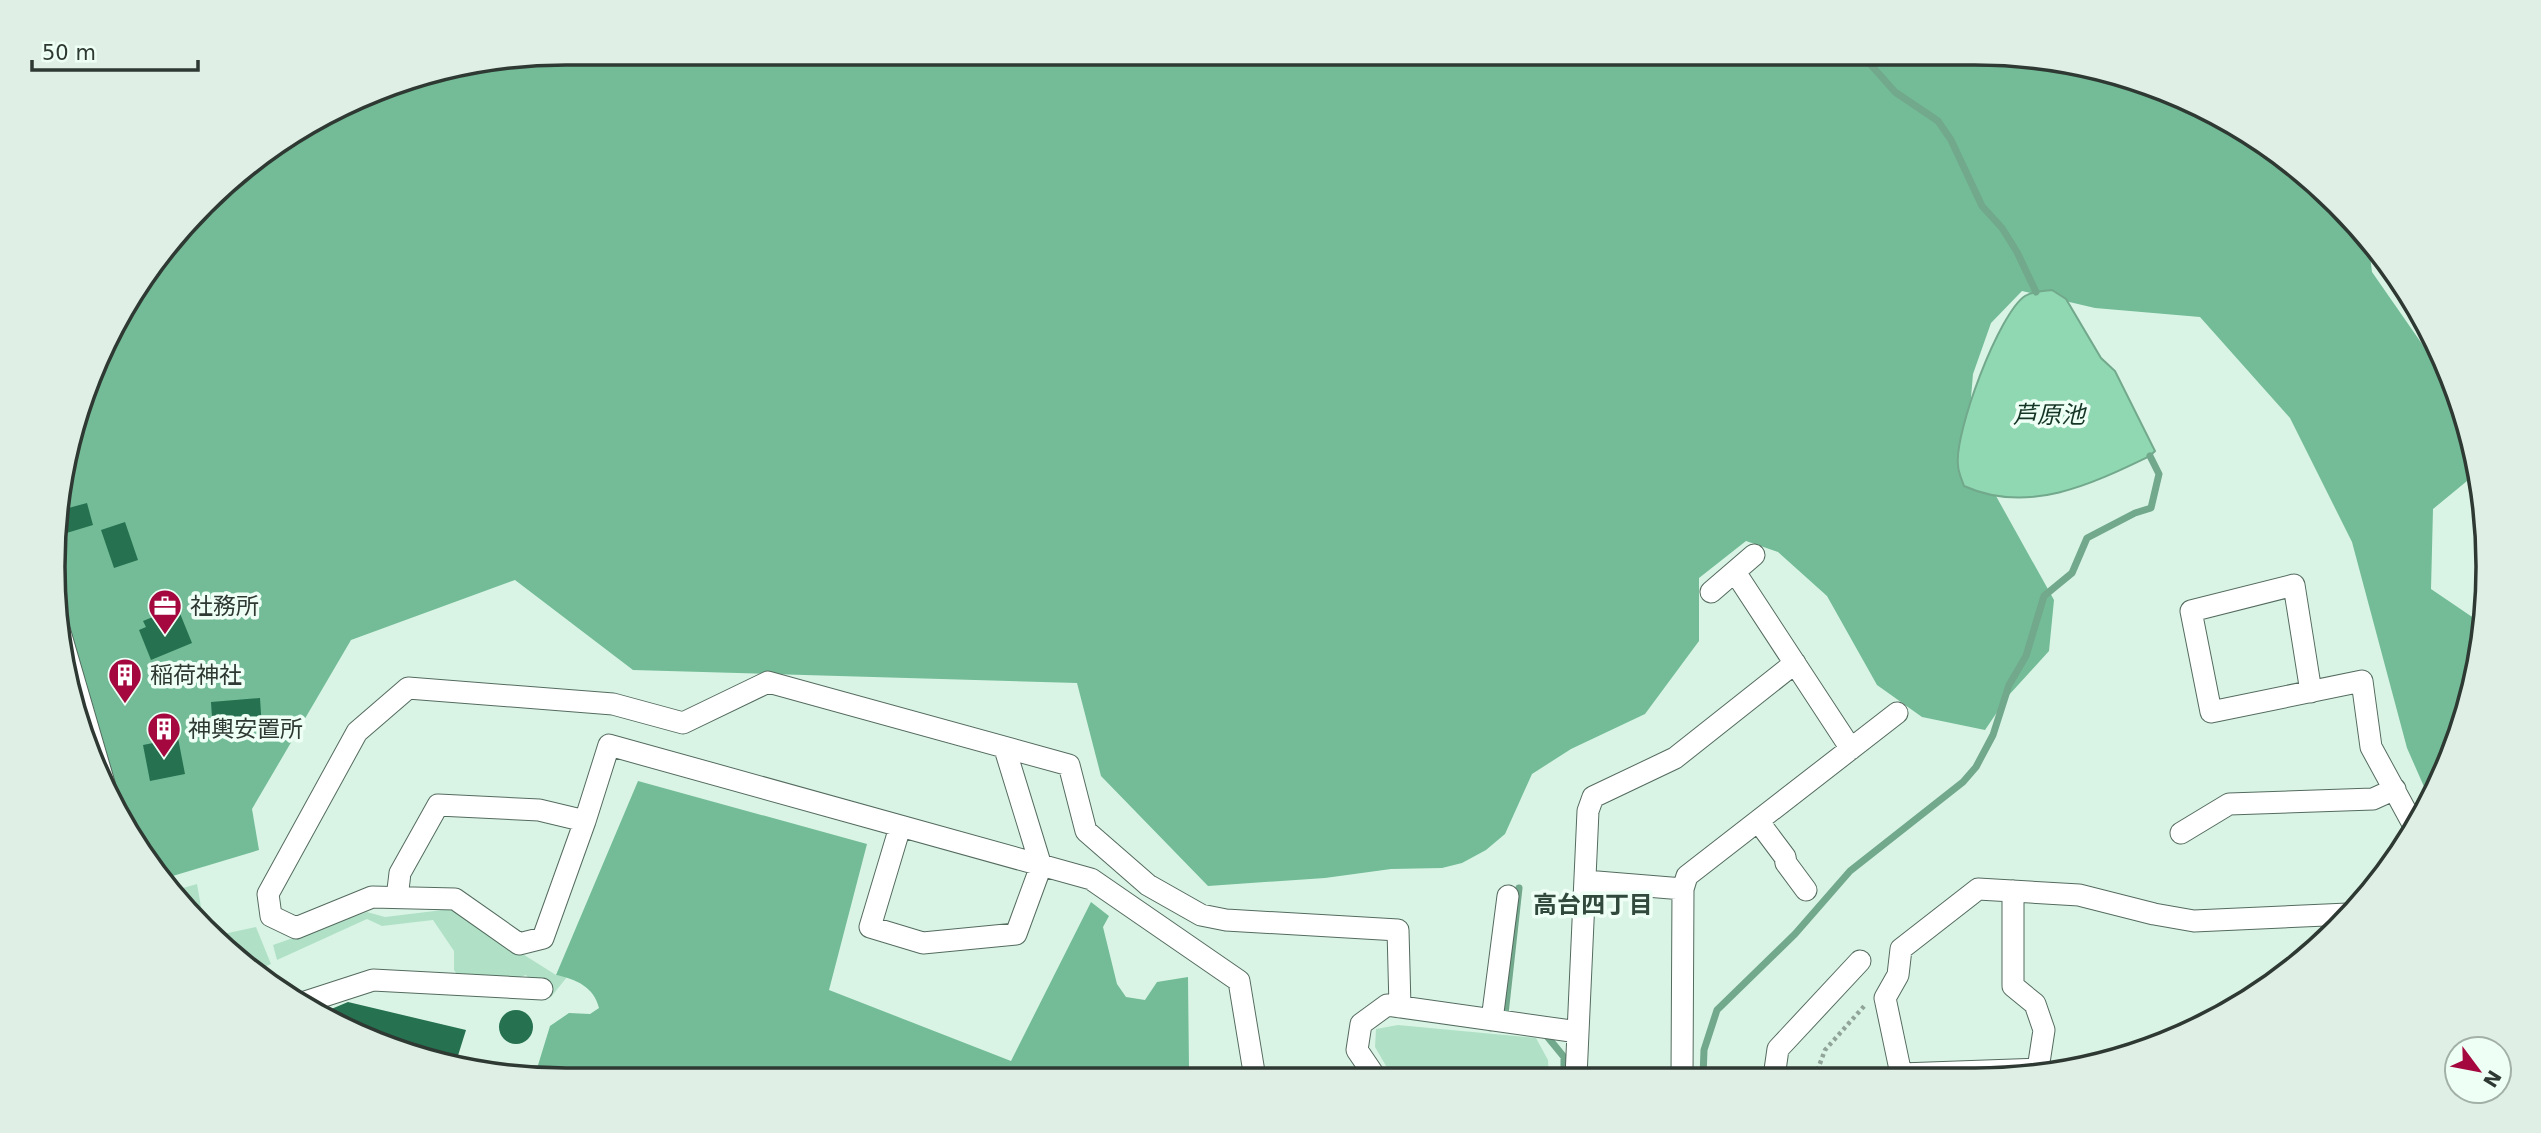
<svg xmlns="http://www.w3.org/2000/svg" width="2541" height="1133" font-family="'DejaVu Sans','Noto Sans JP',sans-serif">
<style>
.green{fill:#b0e1c6}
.forest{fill:#73bc97}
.water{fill:#8fd8b2;stroke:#72a88c;stroke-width:2}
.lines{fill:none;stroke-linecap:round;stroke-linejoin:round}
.stream{stroke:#72a88c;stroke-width:7}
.building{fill:#267150}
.street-casing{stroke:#546b5f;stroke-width:23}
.path{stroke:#91a499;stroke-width:4.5;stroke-dasharray:3.5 3.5;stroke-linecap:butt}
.street{stroke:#fff;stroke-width:21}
.labels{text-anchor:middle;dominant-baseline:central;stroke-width:7;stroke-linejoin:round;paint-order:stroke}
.poi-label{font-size:23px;fill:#2f3933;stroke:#eefff5;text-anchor:start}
.water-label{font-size:24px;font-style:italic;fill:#143525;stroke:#eefff5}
.neighbourhood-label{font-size:24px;font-weight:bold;fill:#31483c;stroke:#eefff5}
.rim{fill:none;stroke:#2f3933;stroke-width:3.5}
</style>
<rect width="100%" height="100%" fill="#d9f4e5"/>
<path class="green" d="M197 884 204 924 176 890Z
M451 909 556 975 567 977 551 997 539 990 526 975 508 981 461 980 454 970V951L433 920 382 926 367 919 277 960 273 945 367 912 385 917Z
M256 927 271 964 254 972 228 953 214 936Z
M1398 1025 1536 1038 1548 1060 1549 1078H1393L1375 1047 1376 1029Z"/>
<path class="forest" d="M567 53H1975L2140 80 2232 122 2314 180 2368 239 2372 272 2429 354 2463 412 2471 434 2475 461 2467 481 2433 509 2431 589 2484 625 2461 732 2429 798 2407 748 2352 542 2290 418 2200 317 2095 308 2022 291 1991 323 1973 374 1967 444 2054 600 2049 651 2008 696 1985 730 1922 717 1877 685 1827 596 1778 552 1746 541 1699 578V641L1645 714 1571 749 1532 774 1505 834 1486 850 1462 863 1442 868 1391 869 1325 878 1208 886 1101 776 1077 683 633 670 515 580 351 640 252 809 259 850 166 878 121 823 80 732 57 634 62 467 121 310 228 180 310 121 401 80Z
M638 781 867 844 829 990 1011 1061 1091 902 1109 916 1103 927 1117 984 1126 997 1145 1000 1157 982 1188 977 1189 1069 1204 1079 567 1080 535 1075 550 1026 569 1013 590 1014 599 1008C594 987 576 979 556 975Z"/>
<path class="water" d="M2052 290 2066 299 2101 358 2115 371 2155 451 2150 456C2092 484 2028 515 1964 486 1962 480 1958 472 1958 465 1954 433 1999 313 2025 296 2033 291 2043 291 2052 290Z"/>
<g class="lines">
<path class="stream" d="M1863 53 1871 65 1895 92 1938 121 1951 140 1982 206 2002 228 2017 252 2036 292
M1505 1014 1519 888
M1542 1034 1546 1035 1564 1057V1077
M1703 1077 1704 1050 1717 1010 1795 934 1850 871 1963 782 1976 767 1993 735 2009 685 2026 656 2044 596 2072 573 2087 538 2135 513 2151 508 2159 474 2150 456"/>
</g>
<path class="building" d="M87 503 93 525 60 535 61 510Z
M125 522 138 560 114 568 101 530Z
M179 611 192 643 151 660 139 630 146 627 143 621 165 612 167 615Z
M260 698 262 729 213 733 211 702Z
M178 738 185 774 150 781 143 745Z
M348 1002 466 1030 456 1062 401 1053 317 1015Z
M499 1027a17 17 0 1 1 34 0a17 17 0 1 1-34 0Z"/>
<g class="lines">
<g class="street-casing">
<path id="street" d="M1735 572 1851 749
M1711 592 1754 555
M57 633 60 632 106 790
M2311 692 2294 585 2191 611 2211 712 2362 681 2371 747 2414 826
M1758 821 1785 857 1786 863 1806 890
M900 827 870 927 923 943 1016 934 1041 866 1005 749
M2181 833 2229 804 2373 799 2395 789
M1585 881 1683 889
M397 898 400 873 438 805 539 810 585 821
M299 1004 373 980 542 989
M1492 1020 1508 896
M1901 1074 2038 1069 2044 1030 2035 1004 2013 986V891
M1899 1076 1901 1074 1885 998 1898 975 1901 949 1978 889 2079 895 2154 914 2194 921 2348 914
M1576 1077 1588 811 1593 797 1675 758 1795 663
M1682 1077 1683 889 1687 876 1897 713
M1774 1077 1778 1049 1860 961
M1255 1078 1239 981 1091 879 609 745 585 821 543 938 519 944 455 899 372 897 296 928 271 916 268 894 357 732 408 688 613 704 683 723 768 682 1069 765 1086 831 1148 885 1201 915 1226 920 1398 930 1400 1007
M1376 1078 1357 1050 1361 1024 1387 1005 1578 1032"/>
</g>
<path class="path" d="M1815 1077 1825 1050 1866 1004"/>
<use href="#street" class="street"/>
</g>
<defs>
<g id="office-pin" transform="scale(1.75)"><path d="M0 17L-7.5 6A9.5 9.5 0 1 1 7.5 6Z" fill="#a4083f" stroke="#eefff5"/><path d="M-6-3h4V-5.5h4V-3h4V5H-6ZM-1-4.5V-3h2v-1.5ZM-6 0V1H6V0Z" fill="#fff"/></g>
<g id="building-pin" transform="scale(1.75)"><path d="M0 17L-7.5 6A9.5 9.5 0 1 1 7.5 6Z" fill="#a4083f" stroke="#eefff5"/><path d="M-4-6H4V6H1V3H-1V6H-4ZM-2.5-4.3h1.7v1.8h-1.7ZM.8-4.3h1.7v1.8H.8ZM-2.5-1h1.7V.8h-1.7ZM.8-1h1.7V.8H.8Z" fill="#fff"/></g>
</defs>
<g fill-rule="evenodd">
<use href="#office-pin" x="165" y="606"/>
<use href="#building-pin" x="125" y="675"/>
<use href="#building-pin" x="164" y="729"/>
</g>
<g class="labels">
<g class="poi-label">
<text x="190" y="606">社務所</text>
<text x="150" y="675">稲荷神社</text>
<text x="188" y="729">神輿安置所</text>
</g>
<g class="water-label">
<text x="2049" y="415">芦原池</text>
</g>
<g class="neighbourhood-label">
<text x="1593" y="905">高台四丁目</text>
</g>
</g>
<path d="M0 0H2541V1133H0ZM566 65H1975A501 501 0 0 1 2476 566V567A501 501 0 0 1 1975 1068H566A501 501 0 0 1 65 567V566A501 501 0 0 1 566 65Z" fill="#dfefe5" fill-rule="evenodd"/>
<path class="rim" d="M566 65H1975A501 501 0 0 1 2476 566V567A501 501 0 0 1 1975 1068H566A501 501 0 0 1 65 567V566A501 501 0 0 1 566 65Z"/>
<g transform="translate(2478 1070) rotate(122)"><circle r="33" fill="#eefff5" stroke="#a2b0a7" stroke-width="2"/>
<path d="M0-5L12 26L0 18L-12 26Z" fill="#a4083f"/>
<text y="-10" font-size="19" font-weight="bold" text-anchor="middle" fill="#2f3933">N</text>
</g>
<path d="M32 60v10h166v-10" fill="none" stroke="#2f3933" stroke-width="3.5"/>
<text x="42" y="60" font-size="21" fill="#2f3933" stroke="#eefff5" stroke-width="5" paint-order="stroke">50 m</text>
</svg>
